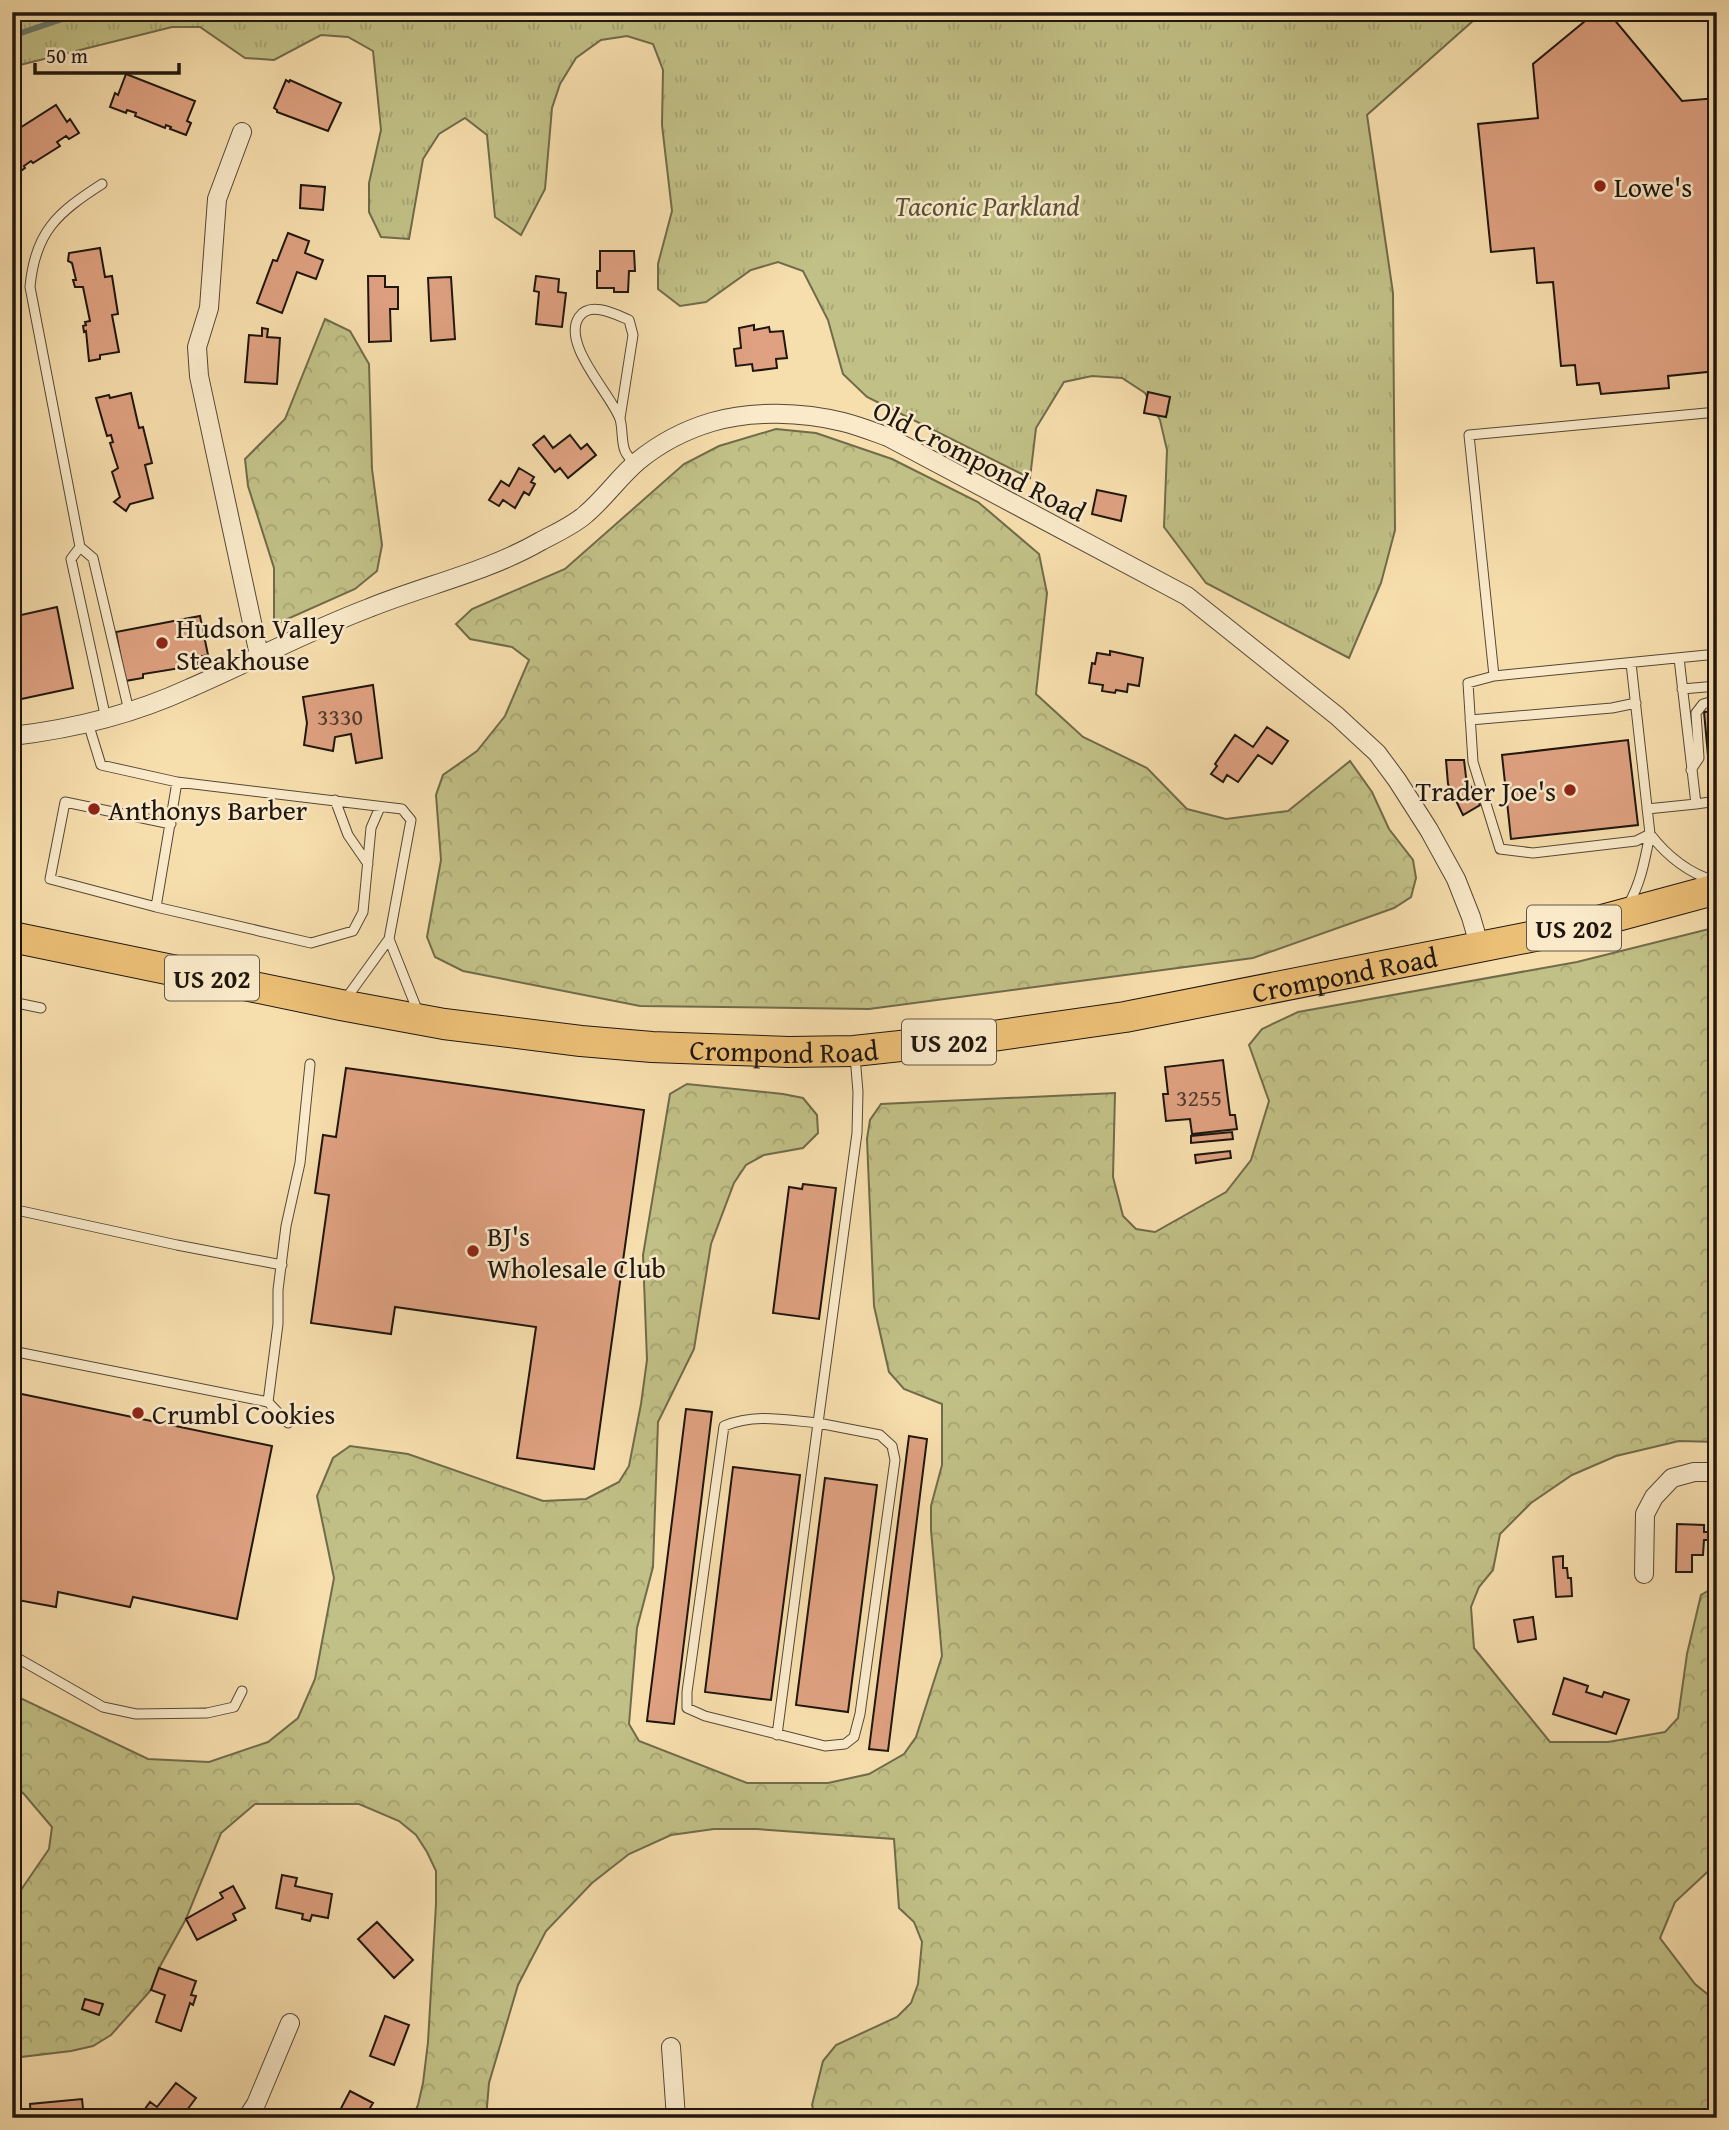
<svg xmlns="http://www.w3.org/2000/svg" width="1729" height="2130" font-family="'Gentium Book Plus',serif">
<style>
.forest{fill:url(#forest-crowns);stroke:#706b4a;stroke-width:2}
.park{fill:url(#park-tufts);stroke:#706b4a;stroke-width:2}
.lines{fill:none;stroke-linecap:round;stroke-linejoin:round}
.stream{stroke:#6b7a6e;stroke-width:6}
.building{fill:#dfa181;stroke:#1f160e;stroke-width:2}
.service-casing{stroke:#554836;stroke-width:11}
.minor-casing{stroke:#554836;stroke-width:20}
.trunk-casing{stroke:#1f160e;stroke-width:32}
.service{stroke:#faeaca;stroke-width:9}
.minor{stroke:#faeaca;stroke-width:18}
.trunk{stroke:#ecbf76;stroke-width:30}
.poi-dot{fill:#8f2418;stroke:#faeaca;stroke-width:2.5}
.labels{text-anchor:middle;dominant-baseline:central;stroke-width:5;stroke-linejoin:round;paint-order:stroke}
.number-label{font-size:24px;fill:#4f392b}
.shield{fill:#faeaca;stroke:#615646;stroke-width:2}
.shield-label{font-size:26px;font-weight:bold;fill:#1f160e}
.poi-label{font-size:28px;fill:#1f160e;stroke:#faeaca;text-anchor:start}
.park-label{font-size:28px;font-style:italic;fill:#585238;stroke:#faeaca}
.street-label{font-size:28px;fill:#1f160e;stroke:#faeaca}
</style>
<defs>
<pattern id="forest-crowns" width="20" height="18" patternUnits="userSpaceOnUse" patternTransform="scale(1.75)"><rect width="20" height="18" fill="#c1c086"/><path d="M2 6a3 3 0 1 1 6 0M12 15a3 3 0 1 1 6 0" fill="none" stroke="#a5a472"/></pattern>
<pattern id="park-tufts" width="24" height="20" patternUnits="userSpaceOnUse" patternTransform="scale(1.75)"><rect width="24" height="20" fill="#c1c086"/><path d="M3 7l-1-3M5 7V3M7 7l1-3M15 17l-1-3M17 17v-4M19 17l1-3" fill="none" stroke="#a5a472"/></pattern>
</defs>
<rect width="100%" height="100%" fill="#f7dead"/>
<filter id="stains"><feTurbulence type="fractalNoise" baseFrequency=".00286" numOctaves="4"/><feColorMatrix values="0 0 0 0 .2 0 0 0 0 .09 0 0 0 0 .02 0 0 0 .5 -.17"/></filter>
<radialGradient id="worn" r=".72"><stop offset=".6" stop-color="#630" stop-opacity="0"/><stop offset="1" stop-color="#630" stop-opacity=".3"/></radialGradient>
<path class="forest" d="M325 319 350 331 369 364 372 469 382 545 377 571 355 589 274 625V568L248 486 245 459 285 419Z
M776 429 816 433 892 459 978 502 1039 554 1047 593 1036 694 1083 737 1147 768 1187 809 1226 819 1288 811 1350 761 1372 792 1389 829 1413 860 1416 878 1411 897 1394 908 1253 958 869 1009 640 1006 463 971 435 957 427 937 441 860 436 795 443 775 477 751 505 716 529 660 512 647 470 639 456 624 472 609 565 569 684 464 719 446Z
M1717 927V1442L1679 1441 1616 1456 1572 1475 1531 1503 1500 1534 1493 1570 1479 1587 1471 1607 1474 1648 1550 1742H1608L1665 1732 1678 1718 1687 1654 1701 1595 1717 1586V1863L1675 1902 1660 1938 1695 1984 1717 2002V2118H816L812 2105 823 2061 836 2045 897 2017 911 2003 918 1984 922 1942 914 1922 899 1908 894 1839 756 1829H714L671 1835 629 1854 592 1883 546 1931 518 1985 489 2083 486 2118H412L418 2105 423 2083 428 2042 436 1904V1871L427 1852 416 1835 399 1821 359 1804H255L221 1833 186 1919 159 1968 151 1990 111 2035 93 2046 71 2051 12 2058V1903L49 1849 52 1827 24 1794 12 1784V1694L148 1759 209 1762 268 1742 298 1718 315 1679 334 1578 317 1496 333 1458 350 1446 408 1454 543 1501 586 1499 619 1482 629 1466 641 1404 647 1360 643 1255 670 1094 687 1084 783 1094 803 1098 817 1115 818 1133 803 1148 764 1155 746 1165 734 1183 711 1244 694 1349 658 1422 653 1567 637 1628 629 1724 639 1741 747 1783H828L869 1774 904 1754 916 1737 942 1656 931 1530V1506L942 1465V1404L904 1389 889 1372 874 1306 867 1139 870 1120 881 1104 1115 1093 1113 1177 1123 1216 1136 1229 1155 1232 1226 1192 1251 1160 1269 1101 1249 1045 1262 1029 1298 1012 1577 962Z"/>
<path class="park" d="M12 12H1483L1367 115 1393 293 1395 530 1381 583 1349 658 1206 583 1164 527 1167 450 1160 420 1145 393 1122 378 1092 376 1064 382 1036 428 1030 478 867 397 843 374 828 320 803 271 778 262 751 270 706 302 680 306 658 289V264L672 211 662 125 663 70 653 44 627 36 601 40 576 58 560 84 552 108 545 189 521 235 495 217 487 135 465 118 439 134 423 159 409 239 381 237 369 212V183L381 130 373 51 348 37 321 35 274 60 245 58 200 27H172L12 67Z"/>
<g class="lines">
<path class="stream" d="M12 36 83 12"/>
</g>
<path class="building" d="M1596 12H1608L1682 101 1717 98V371L1668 376 1669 388 1601 394 1599 383 1577 385 1575 365 1561 366 1553 282 1537 283 1534 248 1491 252 1478 124 1538 118 1533 64Z
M126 74 195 101 187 121 191 123 186 135 170 129 171 127 166 125 165 128 135 116 136 113 127 110 126 113 110 107 115 93 118 95Z
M286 80 289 82 290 80 341 103 328 131 277 112V110L274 108Z
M56 105 67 122 70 119 79 133 69 139 66 136 57 142 60 146 33 163 31 161 24 166 25 168 14 176 12 133Z
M301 185 325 187 323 210 300 208Z
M288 233 309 241 305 253 323 260 316 279 297 272 282 313 257 303 273 260 277 261Z
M100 248 105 277 112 276 118 314 112 315 119 352 100 355V359L89 361 86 331 84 332 83 326 86 325 85 322 90 321 83 287H75L73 280H76L72 263 68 261 69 253Z
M600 251H634L635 271H629L628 292H614V288H597V271H600Z
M368 276H385V287H398V309H390L391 341 369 342Z
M536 276 559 279 558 292 566 293 562 327 536 324 539 292 534 291Z
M451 277 455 339 431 341 428 278Z
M754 325V330L769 327 770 332 783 331 787 358 776 359 777 368 753 371 752 364 736 366 734 349 741 348 739 328Z
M262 328 268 329 267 337 280 338 277 384 245 382 249 335 262 336Z
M1148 392 1170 397 1166 417 1144 413Z
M131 393 139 428 143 427 152 463 145 465 153 498 130 504 126 511 114 502 120 497 112 472 118 468 110 443 113 442 111 435 107 436 96 398 109 395 110 398Z
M570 435 581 449 587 444 596 455 568 478 560 468 555 472 533 445 544 436 553 448Z
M519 468 534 477 531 482 535 484 529 495 524 492 515 508 503 500 499 506 489 500 501 481 509 486Z
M1097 490 1126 496 1121 521 1092 514Z
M57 607 73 688 12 701V617Z
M200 616 208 655 197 657 199 665 143 674V678L125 681 116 632Z
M1110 651 1143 658 1139 686 1128 684 1127 692 1116 690 1115 693 1102 691 1103 685 1089 683 1092 663 1095 664 1097 653 1110 655Z
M373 685 382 758 356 763 351 734 335 737 333 751 304 745 307 723 303 697Z
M1717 711V776L1710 777 1704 712Z
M1267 727 1288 741 1272 764 1258 755 1238 782 1227 775 1223 782 1211 774 1217 766 1215 764 1235 735 1253 747Z
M1628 740 1638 825 1511 839 1502 755Z
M1446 760H1464L1466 777 1480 805 1463 815 1448 784Z
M1223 1060 1230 1115H1235L1237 1129 1192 1134 1190 1119 1166 1121 1163 1094H1168L1165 1067Z
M346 1068 644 1110 594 1469 517 1458 536 1327 395 1307 391 1334 311 1323 329 1195 315 1193 323 1135 336 1137Z
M1232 1132 1233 1139 1191 1143V1136Z
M1230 1151 1231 1158 1196 1163 1195 1155Z
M803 1184 836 1188 819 1319 773 1313 789 1187 802 1189Z
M12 1392 272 1446 237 1619 133 1597 130 1607 58 1592 56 1607 12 1599Z
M686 1409 712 1412 674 1724 647 1721Z
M909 1436 927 1439 888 1751 869 1749Z
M733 1467 800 1475 771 1700 705 1692Z
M825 1478 877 1485 848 1712 796 1705Z
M1677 1524 1704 1525V1532H1708V1540H1704L1703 1555H1692V1572H1676Z
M1563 1556V1568H1567L1568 1578H1571L1572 1596 1556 1597 1553 1557Z
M1533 1617 1536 1639 1518 1642 1514 1620Z
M1564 1678 1588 1686 1586 1692 1602 1697 1604 1692 1629 1700 1616 1734 1553 1714Z
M282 1875 297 1878 295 1886 332 1894 328 1918 312 1915 310 1921 302 1919 303 1914 276 1908Z
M233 1886 245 1908 233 1914 236 1920 197 1940 186 1919 223 1898 220 1893Z
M377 1922 413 1960 394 1978 358 1939Z
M159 1968 196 1981 191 1995 196 1996 193 2005 190 2003 181 2031 156 2022 165 1995 151 1990Z
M85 1999 103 2004 99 2015 82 2009Z
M385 2016 409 2025 394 2065 370 2056Z
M176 2083 196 2098 181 2118H148L142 2113 150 2102 157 2107Z
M350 2091 373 2103 364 2118H336Z
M82 2099 84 2118H31L30 2104Z"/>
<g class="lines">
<g class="service-casing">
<path id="service" d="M102 184C57 213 35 232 30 287L80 547 93 558 129 711
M620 418 633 335 629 320C615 314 590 301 579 317 561 344 611 394 620 419 623 429 621 441 625 451 627 456 632 460 634 465
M80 547 71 559 106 719
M1679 658 1696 804 1717 801
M1494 676 1469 435 1717 412
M1682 689 1717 686
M1470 720 1612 708 1636 703
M88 723 101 765 177 782 402 809 411 820 389 939 345 1000
M1691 770 1699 758 1696 713 1703 704 1717 700
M335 800 348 835 368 864
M1647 809 1696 804
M171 824 65 802 50 879 156 907 177 782
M1650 834 1636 841 1533 853 1500 849 1473 762 1468 683 1494 676 1717 654
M1650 834C1667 856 1688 873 1715 881
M1628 905C1641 883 1645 859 1650 834L1631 663
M156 907 311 943 353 931 363 912 371 828 380 807
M389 939 418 1012
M12 1002 41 1008
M12 1209 177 1245 282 1265
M12 1351 268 1402
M288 1423 268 1402 278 1324V1290L286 1226 300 1163 310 1064
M12 1655 103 1707 136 1714 207 1713 234 1707 242 1691
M777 1735 818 1423 880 1435 892 1446 895 1460 860 1714 854 1737 845 1744 825 1746 705 1716 687 1708V1692L724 1426C755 1413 785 1420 818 1423L857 1133 858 1092 855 1056"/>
</g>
<g class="minor-casing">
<path id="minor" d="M242 132 217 199 209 308 197 347 199 376 259 655
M12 736C73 729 134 714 190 688 250 662 308 631 369 608 426 585 487 572 541 541 556 533 574 525 586 514 605 498 619 477 638 461 660 443 685 430 712 422 752 410 803 412 843 422 859 426 874 432 888 437L1187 596 1337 716 1377 753 1397 780 1429 830 1456 879 1471 917 1480 948
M1644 1574 1645 1514 1654 1497 1672 1478 1694 1472H1717
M671 2047 676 2118
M247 2118 256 2104 290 2023"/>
</g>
<g class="trunk-casing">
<g id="trunk">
<path id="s1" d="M12 937 341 1005 444 1024 581 1041 652 1047 789 1052 854 1051 993 1036 1125 1017 1565 930 1717 889"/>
</g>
</g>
<use href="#service" class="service"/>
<use href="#minor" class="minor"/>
<use href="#trunk" class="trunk"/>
</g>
<g class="poi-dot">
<circle cx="1600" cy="186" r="7"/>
<circle cx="162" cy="643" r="7"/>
<circle cx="1570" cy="790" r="7"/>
<circle cx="94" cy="809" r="7"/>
<circle cx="473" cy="1251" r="7"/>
<circle cx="138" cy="1413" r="7"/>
</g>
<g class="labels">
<g class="number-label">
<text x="340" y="716">3330</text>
<text x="1199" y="1097">3255</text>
</g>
<g class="shield">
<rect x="1527" y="905.5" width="94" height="45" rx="5"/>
<rect x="165" y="955.5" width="94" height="45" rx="5"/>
<rect x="902" y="1019.5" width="94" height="45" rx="5"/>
</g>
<g class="shield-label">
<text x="1574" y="928">US 202</text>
<text x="212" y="978">US 202</text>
<text x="949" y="1042">US 202</text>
</g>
<g class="poi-label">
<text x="1614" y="186">Lowe's</text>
<text x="176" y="627">Hudson Valley<tspan x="176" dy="32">Steakhouse</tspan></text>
<text x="1556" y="790" text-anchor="end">Trader Joe's</text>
<text x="108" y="809">Anthonys Barber</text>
<text x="487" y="1235">BJ's<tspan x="487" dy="32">Wholesale Club</tspan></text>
<text x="152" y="1413">Crumbl Cookies</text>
</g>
<g class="park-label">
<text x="987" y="205">Taconic Parkland</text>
</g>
<g class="street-label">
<text transform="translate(980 460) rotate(27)">Old Crompond Road</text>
<text stroke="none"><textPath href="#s1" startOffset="1349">Crompond Road</textPath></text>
<text stroke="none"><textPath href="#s1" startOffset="782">Crompond Road</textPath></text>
</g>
</g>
<rect width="1729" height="2130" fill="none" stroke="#f7dead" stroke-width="42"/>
<rect x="14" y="14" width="1701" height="2102" fill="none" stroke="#1f160e" stroke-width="3.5"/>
<rect x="21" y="21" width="1687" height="2088" fill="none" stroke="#1f160e" stroke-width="2"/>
<path d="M35 63v10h144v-10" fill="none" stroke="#1f160e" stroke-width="3.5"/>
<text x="46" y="63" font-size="21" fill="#1f160e" stroke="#faeaca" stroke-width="5" paint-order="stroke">50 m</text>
<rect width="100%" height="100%" filter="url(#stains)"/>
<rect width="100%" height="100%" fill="url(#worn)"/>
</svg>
